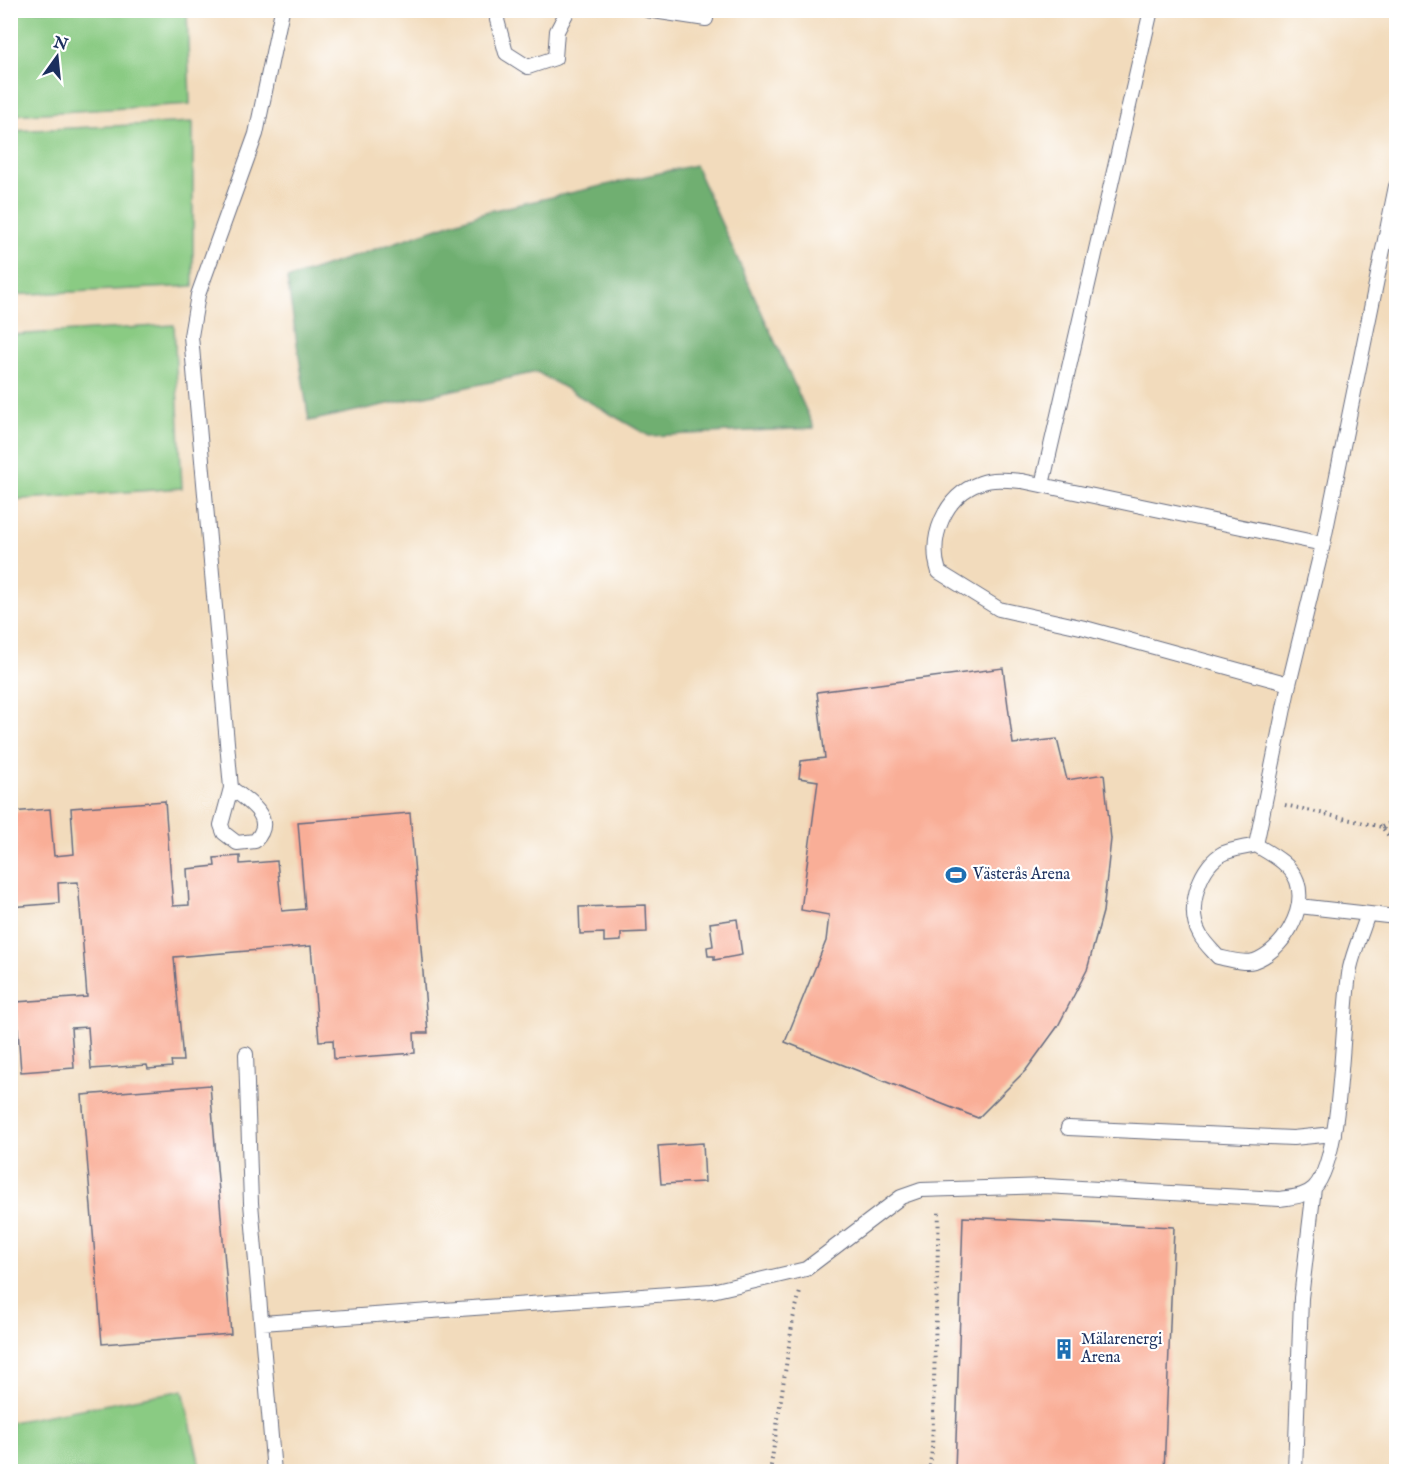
<svg xmlns="http://www.w3.org/2000/svg" width="1407" height="1482" font-family="'IM FELL English',serif">
<style>
.green{fill:#8acb83;stroke:#527d70;stroke-width:1.5}
.forest{fill:#6faf71;stroke:#456f68;stroke-width:1.5}
.building{fill:#f9ae97}
.lines{fill:none;stroke-linecap:round;stroke-linejoin:round}
.lane-casing{stroke:#666b7f;stroke-width:16}
.path{stroke:#666b7f;stroke-width:4;stroke-dasharray:1.5 4.5;stroke-linecap:butt}
.lane{stroke:#fff;stroke-width:14}
.labels{text-anchor:middle;dominant-baseline:central;stroke-width:4.5;stroke-linejoin:round;paint-order:stroke}
.poi-label{font-size:16px;fill:#1b2f5e;stroke:#fff;text-anchor:start}
</style>
<rect width="100%" height="100%" fill="#fff"/>
<filter id="ink" filterUnits="userSpaceOnUse"><feTurbulence type="fractalNoise" baseFrequency=".0167" numOctaves="2"/><feDisplacementMap in="SourceGraphic" scale="12" xChannelSelector="R" yChannelSelector="G"/><feConvolveMatrix kernelMatrix="1 2 1 2 8 2 1 2 1" color-interpolation-filters="sRGB"/></filter>
<filter id="wash" filterUnits="userSpaceOnUse"><feTurbulence type="fractalNoise" baseFrequency=".008" numOctaves="4" result="noise"/><feDisplacementMap in="SourceGraphic" scale="24" xChannelSelector="R" yChannelSelector="G"/><feGaussianBlur stdDeviation="1.35" result="paint"/><feColorMatrix in="noise" values="0 0 0 0 0 0 0 0 0 0 0 0 0 0 0 0 0 1.4 0 .05"/><feComposite in="paint" operator="in"/></filter>
<g filter="url(#wash)">
<rect width="100%" height="100%" fill="#f2dbbc"/>
<path class="green" d="M11 10 187 11 190 104 11 115Z
M193 122V286L11 295V131Z
M174 325 182 488 11 500V335Z
M183 1390 201 1471H11V1422Z"/>
<path class="forest" d="M695 165 814 428 649 436 537 372 309 421 287 279 485 212Z"/>
<g id="blocks">
<path class="building" d="M1003 668 1013 744 1057 739 1067 780 1104 774 1111 839 1103 912 1087 970 1058 1026 1026 1070 978 1118 785 1042 826 941 829 915 801 910 818 781 799 778 801 761 825 758 817 692Z
M165 801 173 906 189 905 187 869 215 866 214 858 240 856V864L277 861 282 911 305 909 298 822 410 813 428 1033H414L415 1053 334 1059 333 1040 319 1041 311 946 174 957 183 1061H171L172 1067 148 1069 147 1065 91 1069 88 1027 71 1028 74 1068 21 1072 16 1002 87 997 78 882 58 883 59 903 10 907V812L50 809 54 856 74 854 71 808Z
M646 905 647 932 621 933V941L604 942V933L580 934 579 907Z
M737 919 742 955 714 960V956H708L707 947 713 946 710 923Z
M210 1085 231 1334 102 1344 82 1095Z
M703 1143 705 1182 661 1184 658 1146Z
M963 1217 1174 1227 1164 1472H955Z"/>
</g>
</g>
<g filter="url(#ink)">
<use href="#blocks" fill-opacity="0" stroke="#666b7f" stroke-width="1.5"/>
<g class="lines">
<g class="lane-casing">
<path id="lane" d="M499 10 497 20 506 53 528 67 555 58 557 31 568 10
M647 10 706 19
M1042 485 1151 10
M1289 684 1085 628 999 609 939 572C928 538 944 496 980 483 993 478 1009 480 1022 481L1323 544
M231 788C249 802 277 818 255 841L237 843 224 833 221 825 231 788 191 336 198 295 256 134 282 10
M1256 845 1289 684 1323 544 1396 186
M1256 845C1271 854 1291 864 1297 881 1307 910 1283 951 1254 961 1244 964 1228 959 1218 957 1212 950 1204 943 1200 935 1186 911 1198 870 1220 855 1230 849 1245 848 1256 845Z
M1299 906 1396 917
M246 1054 251 1203 274 1472
M1068 1128 1293 1138 1334 1134
M262 1323 712 1291 806 1269 901 1197 921 1190 1045 1186 1280 1199C1291 1197 1305 1197 1314 1188 1344 1157 1341 1015 1350 968 1354 950 1362 933 1367 916
M1295 1472 1301 1298 1314 1188"/>
</g>
<path class="path" d="M1285 805 1382 827 1396 845
M1382 827 1396 820
M1395 937 1396 979
M770 1472 793 1319 800 1292
M929 1472 932 1450 939 1210"/>
<use href="#lane" class="lane"/>
</g>
</g>
<defs>
<g id="stadium-bare" transform="scale(1.62)"><path d="M0-5a6.5 5 0 1 0 0 10a6.5 5 0 1 0 0-10ZM-3.5-1.8h7v3.6h-7Z" fill="#1f6fb2" stroke="#fff" stroke-width="2.5" paint-order="stroke"/></g>
<g id="building-bare" transform="scale(1.62)"><path d="M-4-6H4V6H1V3H-1V6H-4ZM-2.5-4.3h1.7v1.8h-1.7ZM.8-4.3h1.7v1.8H.8ZM-2.5-1h1.7V.8h-1.7ZM.8-1h1.7V.8H.8Z" fill="#1f6fb2" stroke="#fff" stroke-width="2.5" paint-order="stroke"/></g>
</defs>
<g fill-rule="evenodd">
<use href="#stadium-bare" x="956" y="875"/>
<use href="#building-bare" x="1064" y="1349"/>
</g>
<g class="labels">
<g class="poi-label">
<text x="973" y="875">Västerås Arena</text>
<text x="1081" y="1340">Mälarenergi<tspan x="1081" dy="18">Arena</tspan></text>
</g>
</g>
<rect width="1407" height="1482" fill="none" stroke="#fff" stroke-width="36"/>
<g transform="translate(57 57) rotate(15)" stroke="#ffffff" stroke-width="4.5" paint-order="stroke">
<path d="M0-4.5L10 22L0 15L-10 22Z" fill="#1b2f5e"/>
<text y="-9" font-size="16" font-weight="bold" text-anchor="middle" fill="#1b2f5e">N</text>
</g>
</svg>
